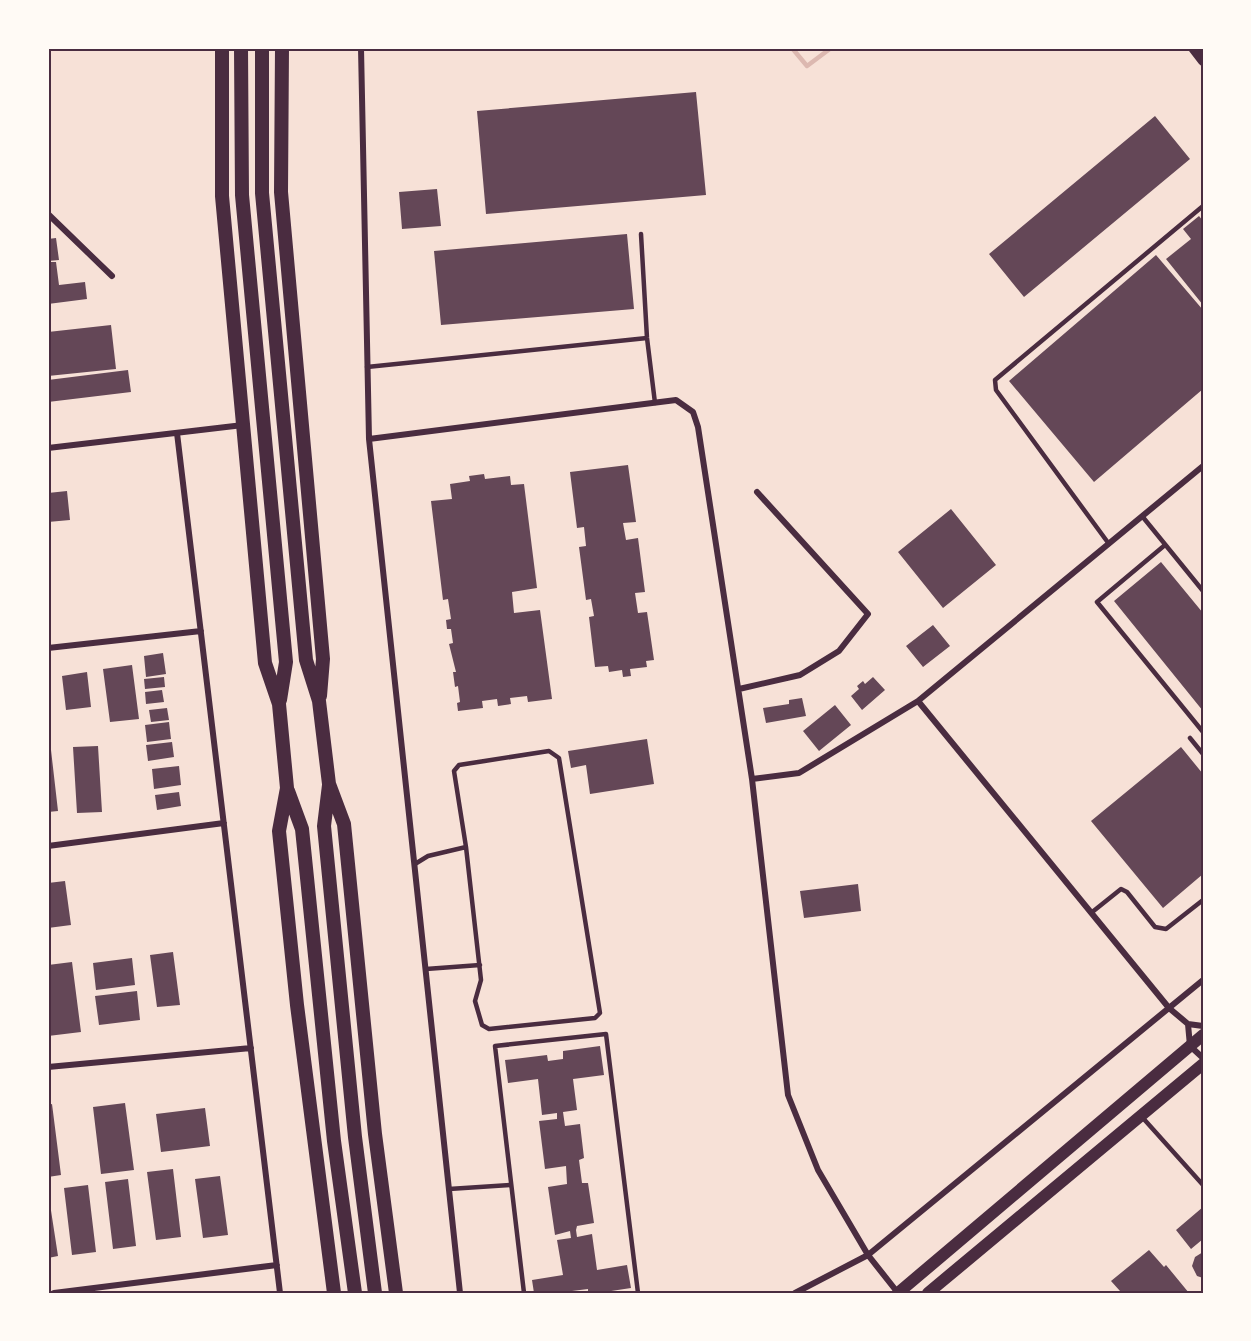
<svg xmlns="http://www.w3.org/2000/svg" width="1251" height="1341" font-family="'Sofia Sans Condensed',sans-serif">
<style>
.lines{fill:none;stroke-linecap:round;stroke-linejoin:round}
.stream{stroke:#dcb8b0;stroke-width:4.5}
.building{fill:#644757}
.service{stroke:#4a2c40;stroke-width:4.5}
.minor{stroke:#4a2c40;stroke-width:6}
.tertiary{stroke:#4a2c40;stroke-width:10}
.secondary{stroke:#4a2c40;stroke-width:12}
.primary{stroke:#4a2c40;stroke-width:14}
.neatline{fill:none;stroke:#4a2c40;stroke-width:2}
</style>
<rect width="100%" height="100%" fill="#f7e1d7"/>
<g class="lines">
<path class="stream" d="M792 48 807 66 831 48"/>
</g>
<path class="building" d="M696 92 706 195 486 214 477 111Z
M1155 116 1190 159 1024 297 989 254Z
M437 189 441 226 402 229 399 192Z
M1199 216 1203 221V305L1166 259 1191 239 1183 229Z
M627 234 634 309 441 325 434 251Z
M56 238 59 260 48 261V239Z
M1156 255 1203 310V389L1094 482 1009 381Z
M48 262H56L59 285 85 282 87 299 48 304Z
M111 325 116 369 48 376V332Z
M128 370 131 392 48 402V380Z
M628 465 636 522 623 523 626 540 638 538 645 592 635 593 638 613 647 612 654 660 646 661 647 667 630 669 631 676 623 677 622 670 609 672 608 666 595 667 589 617 594 616 591 599 586 600 579 547 586 546 584 527 577 528 570 472Z
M484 474 485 479 510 476 511 485 524 484 537 588 512 592 514 613 540 610 552 699 528 702 527 696 510 698 511 704 498 706 497 699 482 701 483 708 458 711 457 703 460 702 458 686 455 687 453 672H456L449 644 453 643 451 629H447L446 620 451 619 448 599 443 600 431 501 452 499 450 484 470 481 469 476Z
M67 491 70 520 48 522V493Z
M951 509 996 565 943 608 898 552Z
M1161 562 1203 613V711L1114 601Z
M933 625 950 646 923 667 906 646Z
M163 653 166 674 146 677 144 656Z
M132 665 139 719 110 722 103 669Z
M87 672 91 707 66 710 62 676Z
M164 677 165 687 145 689 144 679Z
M873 677 885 690 862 710 851 696 859 689 857 686 863 681 865 684Z
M162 690 164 702 146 704 145 692Z
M802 698 806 716 766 723 763 708 789 704V700Z
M835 705 851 725 819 751 803 731Z
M167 708 169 720 151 722 149 710Z
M169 722 171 739 147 742 145 725Z
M647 739 654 784 590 794 586 765 571 768 568 751Z
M172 742 174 757 148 761 146 745Z
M98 746 102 812 77 813 73 747Z
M1181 747 1203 774V874L1163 908 1091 821Z
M48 750H51L58 811 48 812Z
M179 766 181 785 154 789 152 769Z
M179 792 181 806 157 810 155 795Z
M65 881 71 925 48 928V883Z
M858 884 861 911 804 918 800 891Z
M173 952 180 1005 157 1007 150 955Z
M132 958 135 985 96 990 93 963Z
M72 962 81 1032 48 1036V965Z
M137 991 140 1020 99 1025 95 996Z
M600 1046 604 1075 573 1079 577 1110 563 1112 565 1126 580 1124 584 1158 579 1160 582 1183H588L594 1223 577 1226 576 1230 577 1237 592 1234 597 1270 627 1265 631 1288 598 1293H588V1289L572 1291 573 1293H534L532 1280 563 1275 557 1240 571 1238 570 1231 555 1235 548 1187 567 1184 566 1166 545 1169 539 1121 557 1119V1113L542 1115 538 1079 508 1083 505 1060 547 1055 548 1061 563 1059V1051Z
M125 1103 134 1170 101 1174 93 1107Z
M52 1104 61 1175 48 1177V1105Z
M205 1108 210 1146 161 1152 156 1114Z
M173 1169 181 1237 156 1240 147 1172Z
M220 1176 228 1235 203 1238 195 1179Z
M128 1179 136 1246 113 1249 105 1182Z
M88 1185 96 1252 72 1255 64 1188Z
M48 1191 58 1256 48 1258Z
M1203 1207V1239L1191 1249 1176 1230Z
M1149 1250 1164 1267 1166 1265 1189 1293H1118L1120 1291 1111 1281Z
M1203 1252V1278L1197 1276 1192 1266 1195 1257Z"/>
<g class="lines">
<path class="service" d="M641 234 647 338 655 403
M367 367 647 338
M1142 516 1203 591
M1109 544 996 390 995 380 1203 206
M1165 545 1097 602 1203 732
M1190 738 1203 754
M415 864 428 856 466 847 454 771 459 765 549 751 559 758 600 1013 595 1018 489 1029 482 1025 475 1001 481 980 466 847
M1091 913 1121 889 1127 892 1155 927 1166 929 1203 900
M426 969 480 965
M1142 1117 1203 1185
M449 1189 511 1185
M524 1293 495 1046 606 1034 638 1293"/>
<path class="minor" d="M361 48 369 439 460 1293
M48 214 112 276
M177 433 280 1293
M369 439 676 400 693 412 698 427 752 779 788 1095 818 1170 868 1255 898 1293
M48 448 243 425
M48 648 201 631
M739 689 800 675 839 651 868 614 757 492
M918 701 1169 1008 1188 1024 1203 1026
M752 779 799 773 918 701 1203 466
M48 846 224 823
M1188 1024 1190 1046 1203 1058
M48 1067 251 1048
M54 1293 277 1265
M795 1293 868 1255 1203 980"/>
<path class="tertiary" d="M1193 48 1203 61"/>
<path class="secondary" d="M898 1293 1203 1035
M928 1293 1203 1064"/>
<path class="primary" d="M222 48V196L265 663 279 704 287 788 279 831 297 1005 334 1293
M241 48 242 195 286 662 280 700
M262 48V193L306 660 319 701 329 784 344 824 375 1134 396 1293
M282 48 281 192 323 659 320 696
M329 785 324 826 355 1137 375 1293
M288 791 302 829 334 1141 355 1293"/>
</g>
<rect width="1251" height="1341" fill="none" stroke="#fffaf5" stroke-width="99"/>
<rect x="50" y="50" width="1152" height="1242" class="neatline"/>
</svg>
